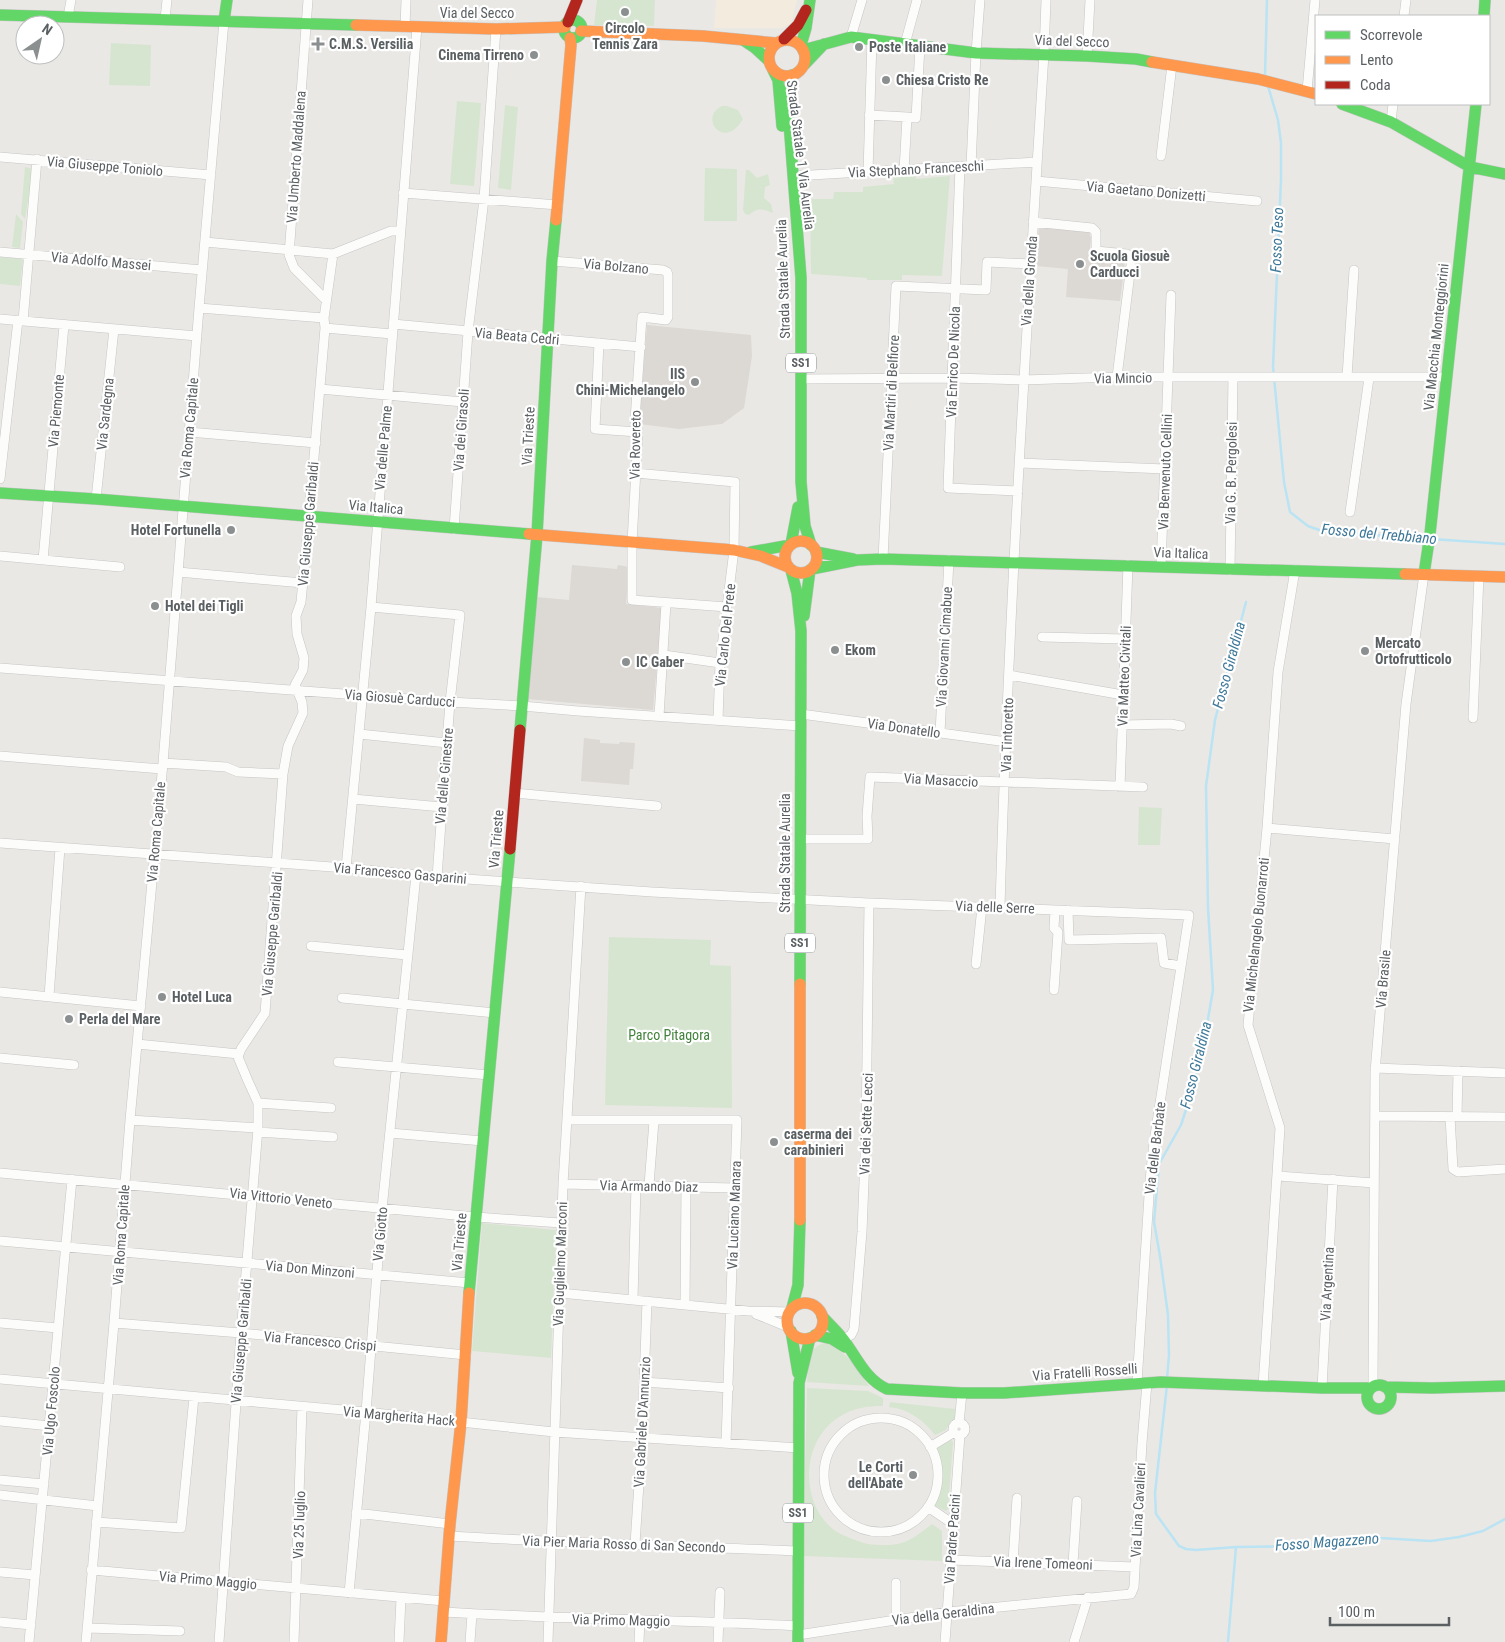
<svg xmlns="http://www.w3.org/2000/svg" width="1505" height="1642" font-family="'Roboto Condensed',sans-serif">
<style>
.commercial{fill:#f3ebdd}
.education{fill:#dcd8d4}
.green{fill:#d6e5d0}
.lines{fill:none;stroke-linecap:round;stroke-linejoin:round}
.stream{stroke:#bae3f3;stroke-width:2.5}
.street-casing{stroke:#c6c5c5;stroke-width:10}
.fast-casing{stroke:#c5c5c5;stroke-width:12}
.slow-casing{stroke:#c5c5c5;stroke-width:12}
.jam-casing{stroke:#c5c5c5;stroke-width:12}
.street{stroke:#fcfcfb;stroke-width:9}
.fast{stroke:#63d668;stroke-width:11}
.slow{stroke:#ff974d;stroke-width:11}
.jam{stroke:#b3261e;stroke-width:11}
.poi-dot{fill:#8c8f90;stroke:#fff;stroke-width:2}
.labels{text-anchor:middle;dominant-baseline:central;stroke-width:4.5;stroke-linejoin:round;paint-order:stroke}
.shield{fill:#fff;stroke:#8c8f91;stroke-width:1}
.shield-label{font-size:12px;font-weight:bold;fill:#5a5f62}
.street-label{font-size:14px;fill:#5a5f62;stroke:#fff}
.poi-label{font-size:14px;font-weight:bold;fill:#5a5f62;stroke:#fff;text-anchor:start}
.park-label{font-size:14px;fill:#41823a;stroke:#fff}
.water-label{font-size:15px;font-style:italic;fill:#3e7899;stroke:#fff}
</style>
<rect width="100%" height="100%" fill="#eae8e4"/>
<path class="commercial" d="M716 0H797L791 23 782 28H714Z"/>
<path class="education" d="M1039 225 1089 232 1091 238 1089 258 1125 261 1120 301 1066 297 1068 269 1036 266Z
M647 325 751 335 752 356 744 408 722 424 679 429 639 424Z
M572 565 617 569 618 565 629 567 626 604 662 608 653 710 527 699 536 597 569 600Z
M584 738 600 740V743L619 744 620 742 635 743 633 769H630L629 785 581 781Z"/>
<path class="green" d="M597 0H655L654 26 594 25Z
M111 43 151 45 150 86 109 85Z
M457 101 481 103 474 186 450 184Z
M505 105 518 107 511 190 498 188Z
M722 106H727L738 110 743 119C724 152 698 117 722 106Z
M25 167 33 169 25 219 21 214Z
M705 168 737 169V221H704Z
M746 170H749L757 178 768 174 770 185 765 187 764 198 771 204 773 213C763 209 758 207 749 215L745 214 743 210Z
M915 175 916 179 950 176 942 276 902 275V280H867V278L811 274 810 199H833L834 192H863V187L894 184 893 176Z
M16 214 23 222 20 248 12 247Z
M0 257 23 259 20 286 0 284Z
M1139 807 1162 808 1160 845H1138Z
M609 937 711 940 710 965 731 966 732 1108 605 1105Z
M482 1223 556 1230 551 1358 472 1351Z
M825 1343C847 1350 857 1369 869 1386L807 1382C809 1366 806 1347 825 1343Z
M807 1388 868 1391 883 1398V1406C867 1406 853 1408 839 1417 801 1441 799 1503 834 1530 841 1535 850 1538 858 1541 866 1544 873 1545 881 1545 905 1546 914 1538 932 1524L942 1531V1561L803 1556Z
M890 1402 955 1409V1419L951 1421 946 1430 935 1435C923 1420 909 1409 889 1407Z
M951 1440 953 1442 948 1509 946 1511 933 1505 940 1478V1468L936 1449Z"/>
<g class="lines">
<path class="stream" d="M1265 76 1267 0
M1268 86 1278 120 1281 143V180L1273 367 1284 482 1290 512 1308 526 1322 531 1426 539
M1432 539 1505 544
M1167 1379 1169 1355 1168 1315 1160 1256 1154 1222 1159 1164 1181 1125 1193 1088 1204 1042 1213 990 1208 908 1206 786 1215 720 1246 602
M1167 1385 1155 1493 1156 1514 1179 1546 1186 1549 1196 1550 1236 1547 1228 1642
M1236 1547 1301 1546 1363 1537 1431 1541 1459 1537 1483 1531 1505 1519"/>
<g class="street-casing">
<path id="street" d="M308 0 289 255 294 268 326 300
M1404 16 1406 0
M68 17 71 0
M165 19 167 0
M405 27 406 0
M851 37 862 0
M905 44 917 0
M1087 56 1090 0
M1307 91 1315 0
M869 115 907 117
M1391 122 1393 104
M1161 156 1172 65
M0 157 211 175
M960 166 948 488 1018 491
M971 166 976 53 980 0
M904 170 907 117 916 118 920 46
M868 172 872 40
M794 176 1037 162
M1036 181 1257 201
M403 193 558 205
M1033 222 1092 228 1096 232V251L1127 254 1132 257 1117 377
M205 242 333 254 391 231H400
M0 252 202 270
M552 261 663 270 667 272 668 275V317L666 320 642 317 635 420 638 432 632 543V600L727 607
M199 308 324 318
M0 319 197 336
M23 321 37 159
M393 324 641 347
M325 328 392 334
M599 343 595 429 638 432
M1347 377 1354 270
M801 379 952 378 1023 380 1117 377H1446
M320 389 463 402
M189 432 316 443
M1020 463 1165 469
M635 473 735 482 734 550 720 663 718 720
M0 479 18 320
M96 499 114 329
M1350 512 1369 378
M454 529 468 332 484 199 496 29
M0 556 120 567
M883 559 896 286 986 290 987 262 1031 264
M43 560 64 325
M1161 567 1171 295
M1230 570 1233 377
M178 572 303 583
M371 607 460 615 450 702 437 877
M1042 637 1125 639
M664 655 720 663
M0 668 450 702 522 706 578 711 801 726
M1009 675 1123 695
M801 714 1007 742
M659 716 666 603
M1473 718 1479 576
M1122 725 1171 724 1181 726
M940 733 949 560
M359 734 447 743
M0 756 162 769
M163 763 226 767 238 772 283 774
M1120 787 1128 565
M514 793 657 806
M353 799 442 807
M1267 828 1395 839
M800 839H868L867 816 870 777 1143 787
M0 843 346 868 437 877 652 892 869 903 1189 915 1154 1142 1150 1180 1137 1383
M346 868 371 607 417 27
M1000 908C1008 623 1026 338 1044 54L1046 0
M1068 910 1069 940 1161 938 1164 963 1180 966
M311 946 407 955
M976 964 982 907
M1054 990 1058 932 1054 928 1055 910
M0 992 141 1006
M49 996 60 848
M342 998 495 1013
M137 1044 239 1054
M0 1058 74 1065
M338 1062 489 1075
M1375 1068 1505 1073
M258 1103 331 1108
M1375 1116 1505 1117
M1450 1117 1453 1169 1458 1172 1505 1169
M1457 1117 1458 1071
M130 1120 258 1128
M567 1120H737L726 1443
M258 1132 333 1137
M390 1133 483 1141
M0 1173 476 1217 561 1223
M1278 1176 1374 1183
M563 1184 734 1188
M649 1185 654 1121
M0 1241 470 1283
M560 1293 748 1311 789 1312
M633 1300 636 1185
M685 1305 686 1186
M756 1314 788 1327
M0 1323 58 1328
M114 1323 241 1333 466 1355
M843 1339 851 1335 854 1329 862 1232 866 1132 869 903
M0 1379 366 1412 554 1432 799 1448
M644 1382 729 1388
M1263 1386 1280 1128 1248 1025 1267 828 1278 672 1295 570
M1373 1386 1375 1072 1406 704 1424 574
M1322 1388 1333 1179
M824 1475a57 57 0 1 1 114 0a57 57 0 1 1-114 0Z
M0 1421 50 1426
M953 1429a6 6 0 1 1 12 0a6 6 0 1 1-12 0Z
M959 1423 962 1393
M930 1447 953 1433
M0 1480 44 1484
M0 1495 98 1506
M928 1507 953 1524
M356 1513 450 1524
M96 1522 181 1528 194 1397
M449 1536C565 1543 682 1546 798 1551
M635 1544 642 1438 647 1301
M951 1560 1135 1567
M1013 1562 1017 1498
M1073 1564 1077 1501
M91 1570 444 1601
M0 1572 35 1575
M349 1593 366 1412 382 1209 416 875
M443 1612C562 1619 680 1620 798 1626
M896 1620V1583
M0 1622 31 1625
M87 1628 180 1631
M798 1635 948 1612 1131 1594 1134 1587 1142 1443 1147 1383
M29 1642 72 1179
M86 1642 114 1323 130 1120 163 763 199 308 224 21
M219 1642 241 1333 258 1128V1103L248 1081 238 1057 241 1049 265 1013 283 774 288 746 303 713 302 702 295 685 303 670 304 658 297 634 296 616 301 602 309 516 325 328 324 318 333 254
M294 1642 302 1407
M399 1642 401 1598
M470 1642 472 1614
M548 1642 563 1184 581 886
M639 1642 640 1620
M718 1642 720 1592
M945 1642 960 1435
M1074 1642 1088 1597"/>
</g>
<g class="fast-casing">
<path id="fast" d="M0 15 356 25
M1484 16 1485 0
M564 29a9 9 0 1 1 18 0a9 9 0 1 1-18 0Z
M224 21 227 0
M743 40 755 48 769 61
M801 45 806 28 810 0
M803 50 851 37 976 53 1087 56 1136 59 1152 62
M804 65 824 44
M773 70 778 80 782 126
M792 75 789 90V123L801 278V482L805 526 811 545
M1342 104 1391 122 1470 167 1505 174
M0 493 96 499 529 534
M791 544 798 507
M751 552 790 545
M816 552 853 559
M812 569 857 560 883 559 1405 574
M791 570 797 593 801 631 800 984
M1424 574 1430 534 1476 104
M804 616 810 570
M520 730 537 535 552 261 556 220
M469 1293 510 849
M792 1308 798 1285 800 1220
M822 1316C829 1324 837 1331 843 1339 857 1357 865 1379 887 1389L962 1393H1004L1161 1382 1322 1388H1370
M791 1331 798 1373
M815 1335 832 1339 845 1347
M1367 1397a12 12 0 1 1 24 0a12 12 0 1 1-24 0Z
M1385 1387 1432 1388 1505 1386
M798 1642 799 1383 810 1338"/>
</g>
<g class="slow-casing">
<path id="slow" d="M356 25 496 29 565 27
M581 31 703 36 776 43
M769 58a18 18 0 1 1 36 0a18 18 0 1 1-36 0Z
M1152 62 1258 79 1316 94
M556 220 571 45 570 38
M529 534 734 550 761 556 788 567
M785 557a16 16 0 1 1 32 0a16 16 0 1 1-32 0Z
M1405 574 1505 577
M800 984V1220
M787 1321a18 18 0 1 1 36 0a18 18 0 1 1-36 0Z
M441 1642 450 1524 461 1422 469 1293"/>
</g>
<g class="jam-casing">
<path id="jam" d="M568 22 577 0
M784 39 798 25 806 10
M510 849 520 730"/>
</g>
<use href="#street" class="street"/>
<use href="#fast" class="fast"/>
<use href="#slow" class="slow"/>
<use href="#jam" class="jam"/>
</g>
<g class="poi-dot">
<circle cx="625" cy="12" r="5"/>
<path d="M315.5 36.5h5v5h5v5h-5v5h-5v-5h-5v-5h5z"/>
<circle cx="859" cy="47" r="5"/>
<circle cx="534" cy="55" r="5"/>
<circle cx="886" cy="80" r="5"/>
<circle cx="1080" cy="264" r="5"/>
<circle cx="695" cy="382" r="5"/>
<circle cx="231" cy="530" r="5"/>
<circle cx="155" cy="606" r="5"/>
<circle cx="835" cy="650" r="5"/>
<circle cx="1365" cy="651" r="5"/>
<circle cx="626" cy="662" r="5"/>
<circle cx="162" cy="997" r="5"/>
<circle cx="69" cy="1019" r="5"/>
<circle cx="774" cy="1142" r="5"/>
<circle cx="913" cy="1475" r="5"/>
</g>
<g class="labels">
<g class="shield">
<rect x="786" y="353.5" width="30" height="19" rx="4"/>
<rect x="785" y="933.5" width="30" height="19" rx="4"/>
<rect x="783" y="1503.5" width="30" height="19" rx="4"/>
</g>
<g class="shield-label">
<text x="801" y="363">SS1</text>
<text x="800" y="943">SS1</text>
<text x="798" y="1513">SS1</text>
</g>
<g class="street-label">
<text x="477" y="13">Via del Secco</text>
<text transform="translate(1072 41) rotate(2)">Via del Secco</text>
<text transform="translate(801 155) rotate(83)">Strada Statale 1 Via Aurelia</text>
<text transform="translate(296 157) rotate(-86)">Via Umberto Maddalena</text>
<text transform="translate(105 166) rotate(5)">Via Giuseppe Toniolo</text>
<text transform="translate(916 169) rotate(-3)">Via Stephano Franceschi</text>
<text transform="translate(1146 191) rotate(5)">Via Gaetano Donizetti</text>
<text transform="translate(101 261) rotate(5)">Via Adolfo Massei</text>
<text transform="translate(616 266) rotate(5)">Via Bolzano</text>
<text transform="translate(783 279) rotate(-92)">Strada Statale Aurelia</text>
<text transform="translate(1029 281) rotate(-86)">Via della Gronda</text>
<text transform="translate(517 336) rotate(5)">Via Beata Cedri</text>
<text transform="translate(1436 337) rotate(-84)">Via Macchia Monteggiorini</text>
<text transform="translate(953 362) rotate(-88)">Via Enrico De Nicola</text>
<text transform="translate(1123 378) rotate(-1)">Via Mincio</text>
<text transform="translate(891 393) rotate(-87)">Via Martiri di Belfiore</text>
<text transform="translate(56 411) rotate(-85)">Via Piemonte</text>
<text transform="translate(105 414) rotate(-84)">Via Sardegna</text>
<text transform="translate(189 428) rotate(-85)">Via Roma Capitale</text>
<text transform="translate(461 430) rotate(-86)">Via dei Girasoli</text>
<text transform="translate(528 436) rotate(-87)">Via Trieste</text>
<text transform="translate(635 445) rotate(-89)">Via Rovereto</text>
<text transform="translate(383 448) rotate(-85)">Via delle Palme</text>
<text transform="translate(1165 472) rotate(-88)">Via Benvenuto Cellini</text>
<text transform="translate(1231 473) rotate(-89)">Via G. B. Pergolesi</text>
<text transform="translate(376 507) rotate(5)">Via Italica</text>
<text transform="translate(308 524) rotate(-85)">Via Giuseppe Garibaldi</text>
<text transform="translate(1181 553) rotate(2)">Via Italica</text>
<text transform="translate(725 635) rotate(-84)">Via Carlo Del Prete</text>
<text transform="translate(944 647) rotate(-87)">Via Giovanni Cimabue</text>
<text transform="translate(1124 676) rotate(-88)">Via Matteo Civitali</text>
<text transform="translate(400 698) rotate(4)">Via Giosuè Carducci</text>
<text transform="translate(904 728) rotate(8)">Via Donatello</text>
<text transform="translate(1007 735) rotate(-88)">Via Tintoretto</text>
<text transform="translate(444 776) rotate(-85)">Via delle Ginestre</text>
<text transform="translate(941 780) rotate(3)">Via Masaccio</text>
<text transform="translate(156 832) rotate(-85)">Via Roma Capitale</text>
<text transform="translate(496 839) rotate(-85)">Via Trieste</text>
<text transform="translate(785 853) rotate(-90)">Strada Statale Aurelia</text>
<text transform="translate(400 873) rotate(5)">Via Francesco Gasparini</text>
<text transform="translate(995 907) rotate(2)">Via delle Serre</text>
<text transform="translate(272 934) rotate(-85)">Via Giuseppe Garibaldi</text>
<text transform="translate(1256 935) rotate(-84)">Via Michelangelo Buonarroti</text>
<text transform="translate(1383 979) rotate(-85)">Via Brasile</text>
<text transform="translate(866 1124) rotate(-88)">Via dei Sette Lecci</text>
<text transform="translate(1155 1148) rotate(-83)">Via delle Barbate</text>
<text transform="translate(649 1186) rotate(1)">Via Armando Diaz</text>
<text transform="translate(281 1198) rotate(6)">Via Vittorio Veneto</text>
<text transform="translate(734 1215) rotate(-88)">Via Luciano Manara</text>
<text transform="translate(380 1234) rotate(-85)">Via Giotto</text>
<text transform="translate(121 1235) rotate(-86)">Via Roma Capitale</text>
<text transform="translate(459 1242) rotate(-85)">Via Trieste</text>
<text transform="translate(560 1264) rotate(-88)">Via Guglielmo Marconi</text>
<text transform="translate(310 1269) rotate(5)">Via Don Minzoni</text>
<text transform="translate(1327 1284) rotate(-87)">Via Argentina</text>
<text transform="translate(241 1341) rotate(-85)">Via Giuseppe Garibaldi</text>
<text transform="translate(320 1341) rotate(5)">Via Francesco Crispi</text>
<text transform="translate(1085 1372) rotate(-4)">Via Fratelli Rosselli</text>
<text transform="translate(51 1411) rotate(-85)">Via Ugo Foscolo</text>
<text transform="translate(399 1416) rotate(5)">Via Margherita Hack</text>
<text transform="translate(642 1422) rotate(-87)">Via Gabriele D'Annunzio</text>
<text transform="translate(1138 1510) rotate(-87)">Via Lina Cavalieri</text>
<text transform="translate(299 1525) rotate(-88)">Via 25 luglio</text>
<text transform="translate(952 1539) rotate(-86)">Via Padre Pacini</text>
<text transform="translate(624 1544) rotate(2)">Via Pier Maria Rosso di San Secondo</text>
<text transform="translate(1043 1563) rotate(2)">Via Irene Tomeoni</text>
<text transform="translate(208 1580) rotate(5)">Via Primo Maggio</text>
<text transform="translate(943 1614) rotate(-7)">Via della Geraldina</text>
<text transform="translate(621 1620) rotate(1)">Via Primo Maggio</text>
</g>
<g class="poi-label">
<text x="625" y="28" text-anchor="middle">Circolo<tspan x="625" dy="16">Tennis Zara</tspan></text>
<text x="329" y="44">C.M.S. Versilia</text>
<text x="869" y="47">Poste Italiane</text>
<text x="524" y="55" text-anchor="end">Cinema Tirreno</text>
<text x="896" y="80">Chiesa Cristo Re</text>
<text x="1090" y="256">Scuola Giosuè<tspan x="1090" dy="16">Carducci</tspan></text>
<text x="685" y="374" text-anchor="end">IIS<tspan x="685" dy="16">Chini-Michelangelo</tspan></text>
<text x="221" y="530" text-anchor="end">Hotel Fortunella</text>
<text x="165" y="606">Hotel dei Tigli</text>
<text x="1375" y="643">Mercato<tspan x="1375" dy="16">Ortofrutticolo</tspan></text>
<text x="845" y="650">Ekom</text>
<text x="636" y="662">IC Gaber</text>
<text x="172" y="997">Hotel Luca</text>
<text x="79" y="1019">Perla del Mare</text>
<text x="784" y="1134">caserma dei<tspan x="784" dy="16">carabinieri</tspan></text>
<text x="903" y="1467" text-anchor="end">Le Corti<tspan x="903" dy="16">dell'Abate</tspan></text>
</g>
<g class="park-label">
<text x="669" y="1035">Parco Pitagora</text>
</g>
<g class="water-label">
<text transform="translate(1277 240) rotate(-88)">Fosso Teso</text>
<text transform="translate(1379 534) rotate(5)">Fosso del Trebbiano</text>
<text transform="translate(1229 665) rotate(-75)">Fosso Giraldina</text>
<text transform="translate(1196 1065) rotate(-76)">Fosso Giraldina</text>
<text transform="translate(1327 1542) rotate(-4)">Fosso Magazzeno</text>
</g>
</g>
<rect x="1315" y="15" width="175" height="90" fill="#ffffff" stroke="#bdbfc0"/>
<rect x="1325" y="31" width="25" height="8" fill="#63d668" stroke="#bdbfc0"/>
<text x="1360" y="40" font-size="15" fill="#5a5f62">Scorrevole</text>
<rect x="1325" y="56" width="25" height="8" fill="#ff974d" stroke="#bdbfc0"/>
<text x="1360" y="65" font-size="15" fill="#5a5f62">Lento</text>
<rect x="1325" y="81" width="25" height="8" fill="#b3261e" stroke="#bdbfc0"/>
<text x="1360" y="90" font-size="15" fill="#5a5f62">Coda</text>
<g transform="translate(40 40) rotate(34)"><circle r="24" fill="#ffffff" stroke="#bdbfc0"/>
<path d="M0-4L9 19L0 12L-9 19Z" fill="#8c8f90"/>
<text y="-8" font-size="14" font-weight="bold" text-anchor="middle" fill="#5a5f62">N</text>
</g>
<path d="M1330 1617v8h119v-8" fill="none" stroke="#5a5f62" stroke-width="2.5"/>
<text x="1338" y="1617" font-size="15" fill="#5a5f62" stroke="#ffffff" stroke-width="4" paint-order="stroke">100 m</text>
</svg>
